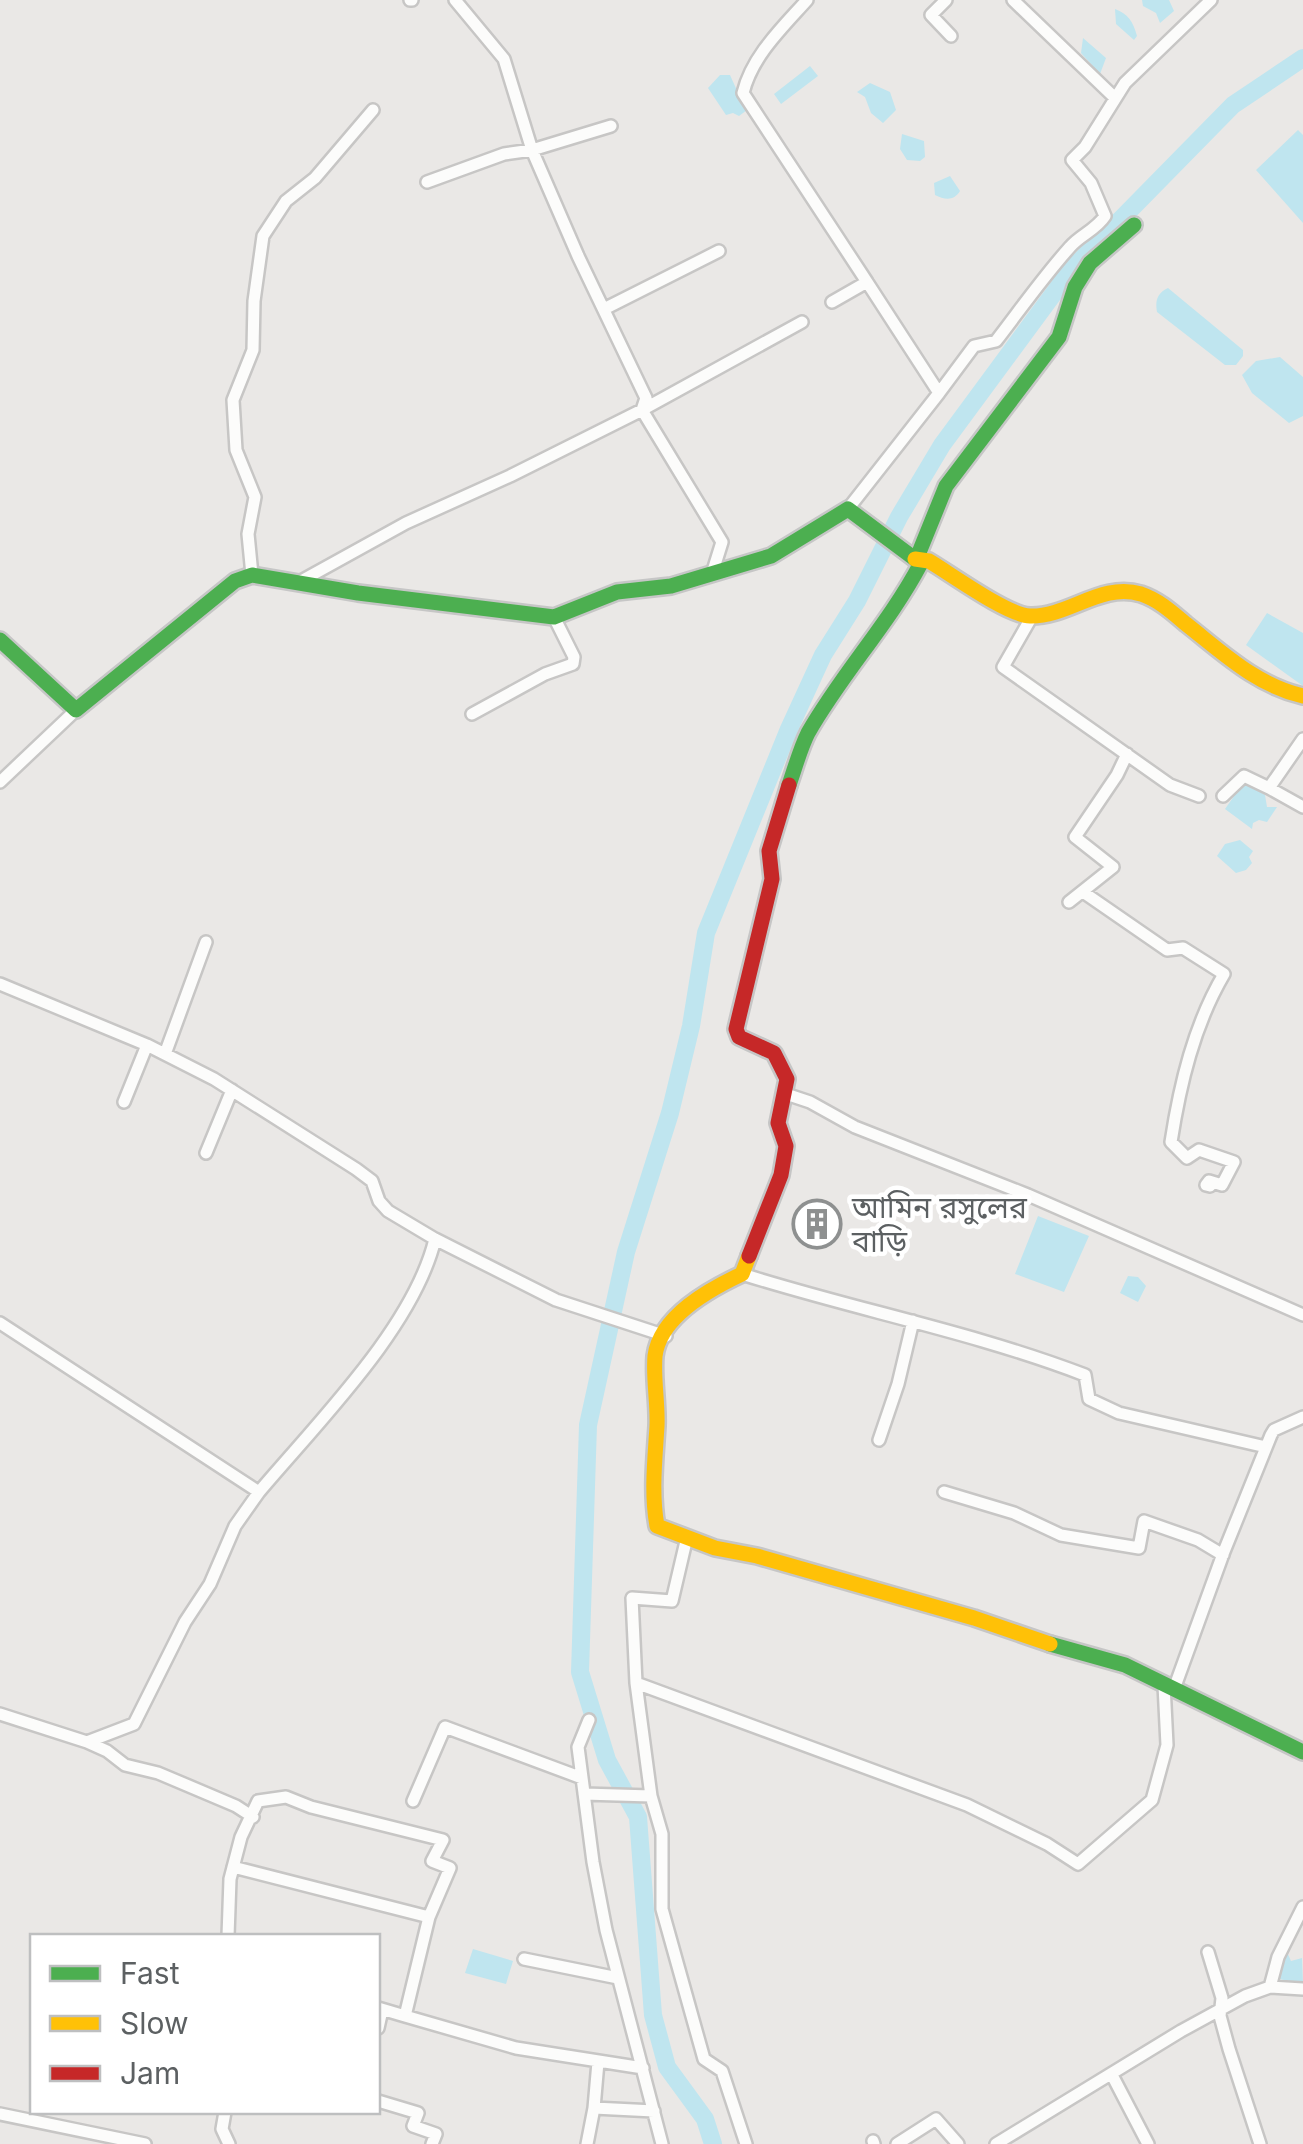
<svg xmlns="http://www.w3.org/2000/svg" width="1303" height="2144" font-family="Inter,'Noto Sans Bengali',sans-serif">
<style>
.water{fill:#bfe5ef}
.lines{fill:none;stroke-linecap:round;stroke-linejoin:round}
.river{stroke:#bfe5ef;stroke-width:18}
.street-casing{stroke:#c7c6c5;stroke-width:16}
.fast-casing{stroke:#c6c6c6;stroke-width:20}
.slow-casing{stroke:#c6c6c6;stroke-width:20}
.jam-casing{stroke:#c6c6c6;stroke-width:20}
.street{stroke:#fcfcfb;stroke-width:11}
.fast{stroke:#4caf50;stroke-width:15}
.slow{stroke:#ffc107;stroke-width:15}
.jam{stroke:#c62828;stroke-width:15}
.labels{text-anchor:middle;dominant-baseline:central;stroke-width:9;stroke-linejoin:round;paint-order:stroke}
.poi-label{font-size:30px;fill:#5c6062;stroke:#fff;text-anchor:start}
</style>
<rect width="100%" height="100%" fill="#eae8e6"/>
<path class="water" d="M1142 0H1169L1174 11 1160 23 1156 13 1143 6Z
M1115 9C1128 14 1133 21 1137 36L1134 40 1116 24Z
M1083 38 1106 58 1100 74 1081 53Z
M810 66 818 76 781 104 774 94Z
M720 75H730L739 95 747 103 743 106 747 110 739 116 733 113 726 115 708 88Z
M870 83 890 92 896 110 883 123 871 113 865 97 857 92Z
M1298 130 1303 135V223L1256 170Z
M902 134 924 141 925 157 920 161 907 160 900 149Z
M950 176 960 191C954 201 945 200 935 195L934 183Z
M1168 288 1243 350V356L1236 365H1225L1157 312C1155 301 1157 293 1168 288Z
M1280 357 1303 377V416L1289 423 1252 393 1242 375 1256 361Z
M1267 613 1303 633V686L1246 645Z
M1244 782 1265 795 1267 807H1277L1267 822 1259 820 1253 823 1252 829 1225 809Z
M1240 840 1253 851 1249 857 1252 863 1246 870 1236 873 1217 856 1225 844Z
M1038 1216 1089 1236 1064 1292 1015 1274Z
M1128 1276 1138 1277 1146 1286 1138 1302 1120 1293Z
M473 1949 513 1961 506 1984 465 1973Z
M1287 1952 1291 1961 1302 1958 1303 1984 1279 1979Z"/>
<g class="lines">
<path class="river" d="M713 2144 705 2119 667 2067 653 2015 638 1817 607 1760 580 1672 588 1425 626 1252 670 1113 691 1026 706 933 789 729 823 655 857 601 899 517 942 445 1071 270 1233 105 1303 58"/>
<g class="street-casing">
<path id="street" d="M410 0H412
M455 0 504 59 532 150 578 256 646 398 642 410 722 542 712 574
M807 0C782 28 752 56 743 93L867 282
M946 0 931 15 951 36
M1013 0 1114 97
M427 182 504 154 532 150 611 126
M832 302 867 282 939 393 848 509
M604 309 719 251
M939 393 974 346 996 341C1020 310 1043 277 1070 247 1080 235 1096 230 1105 216L1091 183 1072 160 1085 147 1125 83 1211 0
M252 575 248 534 255 497 236 450 233 400 253 350 254 301 263 236 286 201 315 178 373 110
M301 581 406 523 510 476 642 410 802 322
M1031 618 1003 667 1170 785 1199 796
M472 714 545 674 573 664 574 657 554 617
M0 782 76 710
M1269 788 1303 807
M1223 796 1244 776 1269 788 1303 739
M1083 892 1167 950 1183 948 1224 974C1194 1025 1180 1084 1171 1142L1187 1158 1199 1150 1234 1162 1222 1185 1209 1181 1206 1185 1210 1186
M1069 902 1113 867 1075 837 1117 775 1127 754
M0 984 147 1045 214 1079 356 1169 372 1181 379 1201 388 1211 435 1239 556 1300 666 1336
M165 1054 206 942
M786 1094 810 1102 855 1127 1028 1195 1303 1315
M124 1102 147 1045
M206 1153 232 1090
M742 1274C856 1310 973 1332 1085 1375L1089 1399 1119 1413 1266 1447
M0 1323 259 1492 235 1526 210 1584 185 1622 134 1724 87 1742 0 1714
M879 1440 898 1384 913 1321
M259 1492C317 1423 414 1327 435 1239
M944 1492 1014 1513 1061 1535 1139 1548 1144 1521 1198 1540 1223 1555
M687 1537 672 1601 632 1598 636 1683 651 1796 662 1834V1909L704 2059 722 2071 746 2144
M636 1683 967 1805 1047 1844 1078 1864 1152 1800 1167 1745 1164 1685
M1174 1689 1223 1554 1271 1435 1274 1430 1303 1417
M589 1720 578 1747 593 1862 606 1930 662 2144
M87 1742 107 1751 125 1765 158 1773 236 1806 253 1817
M584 1794 651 1796
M413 1801 445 1727 582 1778
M233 1867 429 1917
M228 1936 230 1879 241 1837 258 1801 286 1797 311 1807 443 1840 432 1861 450 1868 429 1917 405 2016 378 2008
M1208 1952 1222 1998 1220 2016 1229 2049 1260 2144
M524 1959 618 1978
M1270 1987 1303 1989
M405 2016 516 2048 643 2068
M378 2028 382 2010
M598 2062 594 2108 654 2111
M1112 2075 1148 2144
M378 2101 418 2113 413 2126 436 2134 432 2144
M225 2112 222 2129 229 2144
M0 2114 145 2144
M873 2141 874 2144
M587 2144 594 2108
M897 2144 936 2119 958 2144
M996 2144 1181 2031 1245 1996 1270 1987 1278 1957 1303 1907"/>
</g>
<g class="fast-casing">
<path id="fast" d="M0 640 76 710 235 581 252 575 358 593 554 617 617 592 671 586 771 556 848 509 915 559
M789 785C795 768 800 749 808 733 842 673 889 624 921 563L916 560 946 486 1059 337 1075 287 1090 263 1134 225
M1050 1644 1125 1665 1303 1752"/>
</g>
<g class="slow-casing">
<path id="slow" d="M915 559 929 561C951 574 1007 615 1030 616 1069 617 1101 582 1141 594 1159 600 1173 613 1186 624 1223 653 1256 685 1303 696
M749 1256 742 1274C710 1289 660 1316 655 1356 653 1378 658 1403 657 1426 655 1459 651 1493 657 1526L715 1548 757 1556 974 1618 1050 1644"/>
</g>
<g class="jam-casing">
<path id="jam" d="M749 1256 781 1175 786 1146 778 1123 787 1079 774 1053 739 1037 736 1029 772 879 769 851 789 785"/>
</g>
<use href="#street" class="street"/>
<use href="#fast" class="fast"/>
<use href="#slow" class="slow"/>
<use href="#jam" class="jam"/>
</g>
<defs>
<g id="building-ring" transform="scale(2.5)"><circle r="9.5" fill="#fff" stroke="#8e9090" stroke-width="1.5"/><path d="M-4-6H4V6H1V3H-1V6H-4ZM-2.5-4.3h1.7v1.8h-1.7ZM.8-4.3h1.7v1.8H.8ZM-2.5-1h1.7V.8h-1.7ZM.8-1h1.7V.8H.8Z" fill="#8e9090"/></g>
</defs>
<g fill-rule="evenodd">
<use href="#building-ring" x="817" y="1224"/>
</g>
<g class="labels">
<g class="poi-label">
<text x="852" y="1207">আমিন রসুলের<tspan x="852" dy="34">বাড়ি</tspan></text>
</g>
</g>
<rect x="30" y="1934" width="350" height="180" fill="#ffffff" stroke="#bebfc0" stroke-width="2.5"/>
<rect x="50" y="1966" width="50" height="15" fill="#4caf50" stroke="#bebfc0" stroke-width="2.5"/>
<text x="120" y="1984" font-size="30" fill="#5c6062">Fast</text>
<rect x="50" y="2016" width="50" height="15" fill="#ffc107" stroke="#bebfc0" stroke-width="2.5"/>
<text x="120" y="2034" font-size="30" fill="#5c6062">Slow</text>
<rect x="50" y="2066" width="50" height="15" fill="#c62828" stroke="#bebfc0" stroke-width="2.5"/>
<text x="120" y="2084" font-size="30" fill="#5c6062">Jam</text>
</svg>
